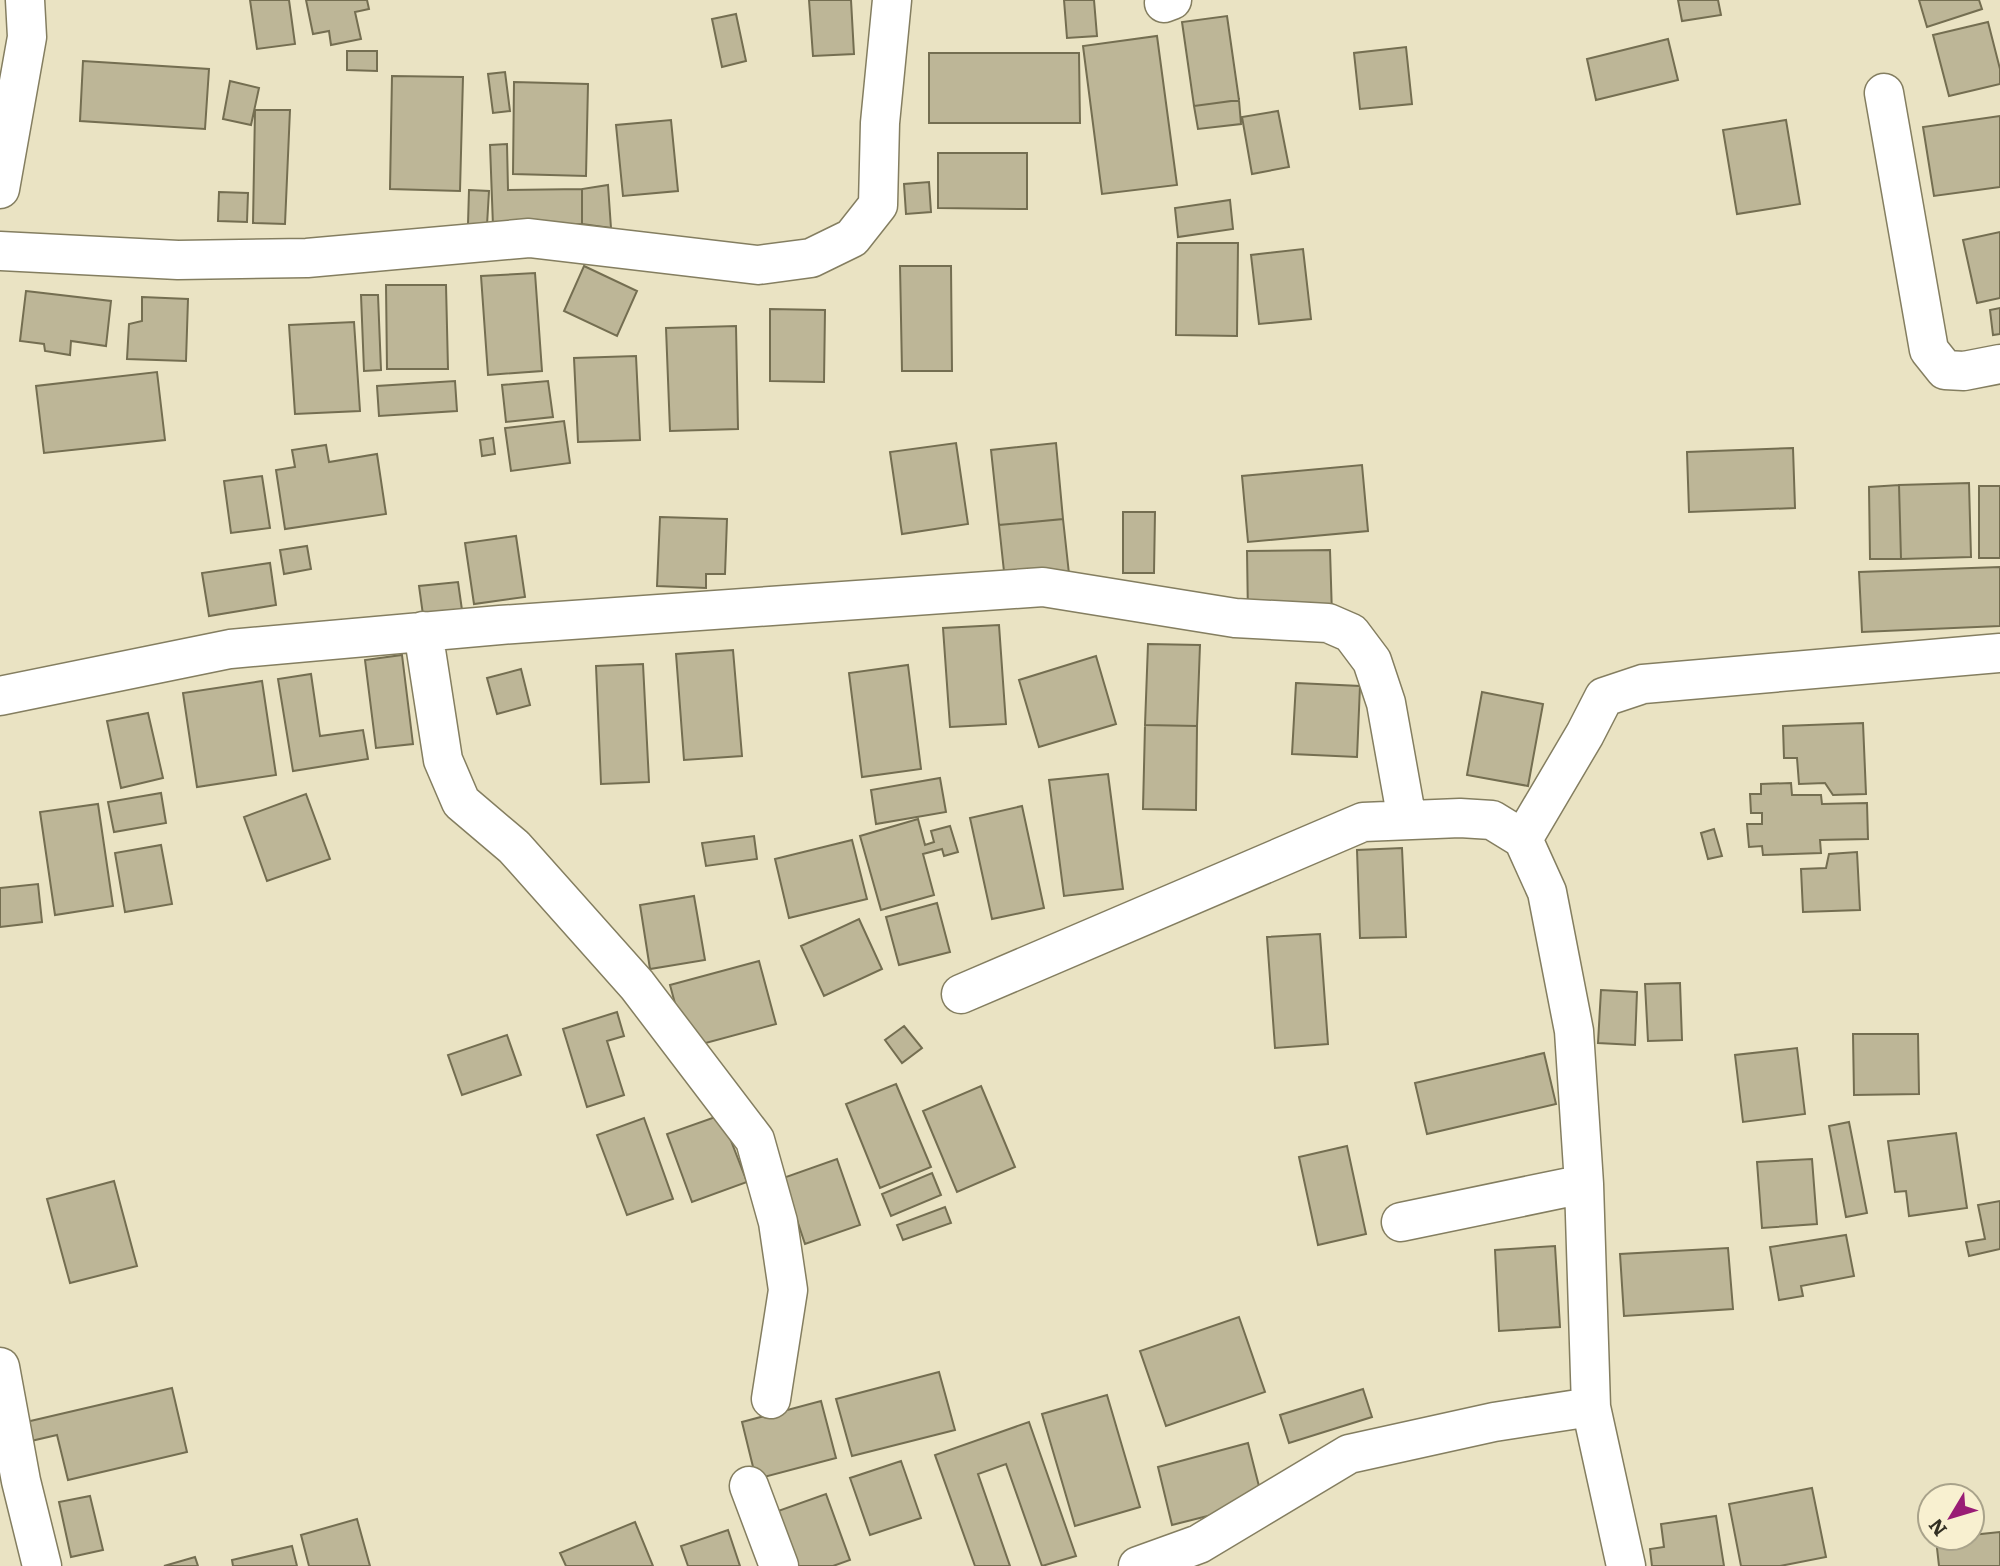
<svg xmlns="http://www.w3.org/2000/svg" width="2000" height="1566" font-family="Literata,serif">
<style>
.building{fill:#bdb697;stroke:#746e51;stroke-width:2}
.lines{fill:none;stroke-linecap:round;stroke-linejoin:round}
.minor-casing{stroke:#847e60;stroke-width:41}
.minor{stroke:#fff;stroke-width:38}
</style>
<rect width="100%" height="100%" fill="#eae3c3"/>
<path class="building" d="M250 0H289L295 44 257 49Z
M306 0H367L369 9 355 12 361 39 331 45 329 31 313 34Z
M809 0H851L854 54 813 56Z
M1064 0H1094L1097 36 1067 38Z
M1678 0H1718L1721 15 1682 21Z
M1919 0H1979L1982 9 1927 27Z
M736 14 746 61 722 67 712 19Z
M1227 16 1239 100 1194 106 1182 22Z
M1988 22 2000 69V84L1949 96 1933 35Z
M1157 36 1177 185 1102 194 1083 46Z
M1668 39 1678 80 1596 100 1587 59Z
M1406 47 1412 104 1360 109 1354 53Z
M347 51H377V71L347 70Z
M929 53H1079L1080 123H929Z
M83 61 209 69 205 129 80 121Z
M505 72 510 111 493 113 488 74Z
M392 76 463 77 460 191 390 189Z
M230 81 259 88 251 125 223 119Z
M514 82 588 84 586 176 513 174Z
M1239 100 1241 124 1198 129 1194 106Z
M255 110H290L285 224 253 223Z
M1278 111 1289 167 1252 174 1242 117Z
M2000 116V187L1934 196 1923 127Z
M671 120 678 191 623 196 616 125Z
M1786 120 1800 204 1737 214 1723 130Z
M507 144 508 190 582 189V224L493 226 490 145Z
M938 153H1027V209L938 208Z
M929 182 931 212 906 214 904 184Z
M608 185 611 228 582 224V189Z
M469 190 489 191 487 225 468 224Z
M219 192 248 193 247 222 218 221Z
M1230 200 1233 229 1178 237 1175 208Z
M2000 232V298L1977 303 1963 240Z
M1177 243H1238L1237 336 1176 335Z
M1303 249 1311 319 1259 324 1251 255Z
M584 266 637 291 617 336 564 311Z
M900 266H951L952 371H902Z
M535 273 542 371 488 375 481 276Z
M386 285H446L448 369H387Z
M26 291 111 301 106 346 71 341 70 355 45 351 44 344 20 341Z
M361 295H378L381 370 364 371Z
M142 297 188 299 186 361 127 359 129 324 142 321Z
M2000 308V334L1993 335 1990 310Z
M770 309 825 310 824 382 770 381Z
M354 322 360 411 295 414 289 325Z
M736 326 738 429 670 431 666 328Z
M636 356 640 440 578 442 574 358Z
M157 372 165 440 44 453 36 386Z
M455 381 457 411 379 416 377 386Z
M548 381 553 417 506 422 502 385Z
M564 421 570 463 511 471 505 428Z
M493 438 495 454 482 456 480 440Z
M956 443 968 524 902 534 890 452Z
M1056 443 1063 519 999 525 991 450Z
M326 445 329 462 377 454 386 514 285 529 276 470 295 467 292 450Z
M1793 448 1795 508 1689 512 1687 452Z
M1362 465 1368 531 1248 542 1242 476Z
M262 476 270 528 231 533 224 481Z
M1969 483 1971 557 1901 559 1899 485Z
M1899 485 1901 559H1870L1869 487Z
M1979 486H2000V558H1979Z
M1123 512H1155L1154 573H1123Z
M660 517 727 519 725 574H706V588L657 586Z
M1063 519 1070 583 1006 590 999 525Z
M516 536 525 597 474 604 465 543Z
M307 546 311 569 284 574 280 550Z
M1330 550 1332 615 1248 616 1247 551Z
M270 563 276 605 209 616 202 573Z
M2000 567V626L1862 632 1859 572Z
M458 582 462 610 423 615 419 586Z
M999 625 1006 724 950 727 943 628Z
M1148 644 1200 645 1197 726 1145 725Z
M733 650 742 756 684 760 676 654Z
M402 655 413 744 376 748 365 660Z
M1096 656 1116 724 1039 747 1019 680Z
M643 664 649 782 601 784 596 666Z
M908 665 921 769 862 777 849 673Z
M521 669 530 705 497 714 487 678Z
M311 674 320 736 363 730 368 759 293 771 278 679Z
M262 681 276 775 197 787 183 693Z
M1296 683 1360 686 1357 757 1292 754Z
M1482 692 1543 704 1528 786 1467 775Z
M148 713 163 778 121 788 107 721Z
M1863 723 1866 794 1833 795 1825 783 1799 784 1797 758H1784L1783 726Z
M1145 725 1197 726 1196 810 1143 809Z
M1108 774 1123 889 1064 896 1049 780Z
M940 778 946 812 876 824 871 790Z
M1791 783 1792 795H1821L1822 804 1867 803 1868 839 1820 840 1821 853 1763 855 1762 846 1749 847 1747 824H1762V813H1751L1750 794H1761V784Z
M161 793 166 823 114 832 108 802Z
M306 794 330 859 267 881 244 817Z
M98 804 113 906 55 915 40 812Z
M1022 806 1044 908 992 919 970 818Z
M918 819 925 845 934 842 931 831 950 826 958 852 944 856 942 849 923 854 934 895 881 910 860 836Z
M1714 829 1722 856 1708 859 1701 833Z
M754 836 757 859 706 866 702 843Z
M852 840 867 899 789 918 775 859Z
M161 845 172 904 125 912 115 853Z
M1402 848 1406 937 1360 938 1357 850Z
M1857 852 1860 910 1803 912 1801 869 1826 868 1829 854Z
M38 884 42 922 0 927V888Z
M694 896 705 960 650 969 640 905Z
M937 903 950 952 899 965 886 917Z
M859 919 882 969 824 996 801 946Z
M1320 934 1328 1044 1275 1048 1267 937Z
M759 961 776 1024 687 1048 670 985Z
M1680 983 1682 1040 1648 1041 1645 984Z
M1601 990 1637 992 1635 1045 1598 1043Z
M617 1012 624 1036 607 1041 624 1095 587 1107 563 1029Z
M904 1026 922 1048 902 1063 885 1040Z
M1853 1034H1918L1919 1094 1854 1095Z
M507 1035 521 1075 462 1095 448 1055Z
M1797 1048 1805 1114 1743 1122 1735 1055Z
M1544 1053 1556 1104 1427 1134 1415 1083Z
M896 1084 931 1167 880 1188 846 1104Z
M981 1086 1015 1167 957 1192 923 1111Z
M721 1115 747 1182 692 1202 667 1134Z
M644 1118 673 1199 627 1215 597 1135Z
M1849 1122 1867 1213 1846 1217 1829 1126Z
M1956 1133 1967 1208 1909 1216 1906 1191 1895 1192 1888 1141Z
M1347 1146 1366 1234 1318 1245 1299 1157Z
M837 1159 860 1225 805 1244 783 1178Z
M1812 1159 1817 1224 1762 1228 1757 1162Z
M932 1173 941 1195 891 1216 882 1194Z
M114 1181 137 1266 70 1283 47 1199Z
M2000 1201V1249L1969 1256 1966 1242 1985 1239 1978 1205Z
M945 1207 951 1223 903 1240 897 1225Z
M1846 1235 1854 1276 1801 1286 1803 1296 1779 1300 1770 1247Z
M1555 1246 1560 1327 1499 1331 1495 1250Z
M1728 1248 1733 1309 1624 1316 1620 1254Z
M1239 1317 1265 1392 1166 1426 1140 1351Z
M939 1372 955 1430 852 1456 836 1399Z
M172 1388 187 1452 68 1480 57 1435 31 1441 26 1422Z
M1363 1389 1372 1417 1289 1443 1280 1415Z
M1107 1395 1140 1507 1075 1526 1042 1414Z
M821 1401 836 1458 756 1479 742 1422Z
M1029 1422 1076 1556 1042 1566 1006 1464 978 1474 1010 1566H975L935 1455Z
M1248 1443 1263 1502 1172 1525 1158 1467Z
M901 1461 921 1518 870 1535 850 1478Z
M1812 1488 1826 1557 1780 1566H1741L1729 1504Z
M826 1494 850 1560 833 1566H798L778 1511Z
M90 1496 103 1550 71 1557 59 1502Z
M1716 1516 1724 1566H1652L1650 1549 1664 1547 1661 1524Z
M357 1519 370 1566H309L301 1535Z
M635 1522 653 1566H566L560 1553Z
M728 1530 740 1566H688L681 1546Z
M2000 1532V1566H1939L1936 1539 1972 1538V1535Z
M292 1546 297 1566H233L232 1560Z
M195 1557 198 1566H164Z"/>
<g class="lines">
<g class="minor-casing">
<path id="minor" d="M1164 3 1172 0
M1884 93 1929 350 1945 370 1964 371 2000 364
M0 189 27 37 25 0
M0 251 178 260 307 258 529 238 758 265 811 258 852 238 878 205 880 123 892 0
M423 631 443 760 461 802 514 847 637 985 755 1140 778 1222 788 1290 771 1399
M0 696 230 649 500 625 1043 587 1235 618 1328 623 1351 633 1372 661 1386 703 1407 820
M1523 839 1585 734 1604 697 1643 684 2000 653
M961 994 1363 822 1460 818 1492 820 1523 839 1547 892 1574 1031 1584 1184 1591 1407 1626 1566
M1401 1222 1584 1184
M0 1367 21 1481 42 1566
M749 1486 779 1566
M1138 1566 1199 1544 1349 1454 1494 1422 1591 1407"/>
</g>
<use href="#minor" class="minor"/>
</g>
<g transform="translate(1951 1517) rotate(232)"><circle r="33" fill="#f8f0d0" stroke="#a9a38b" stroke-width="2"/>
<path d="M0-5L12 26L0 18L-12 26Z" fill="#991d75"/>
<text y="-10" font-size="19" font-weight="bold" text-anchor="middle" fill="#322f23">N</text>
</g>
</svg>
